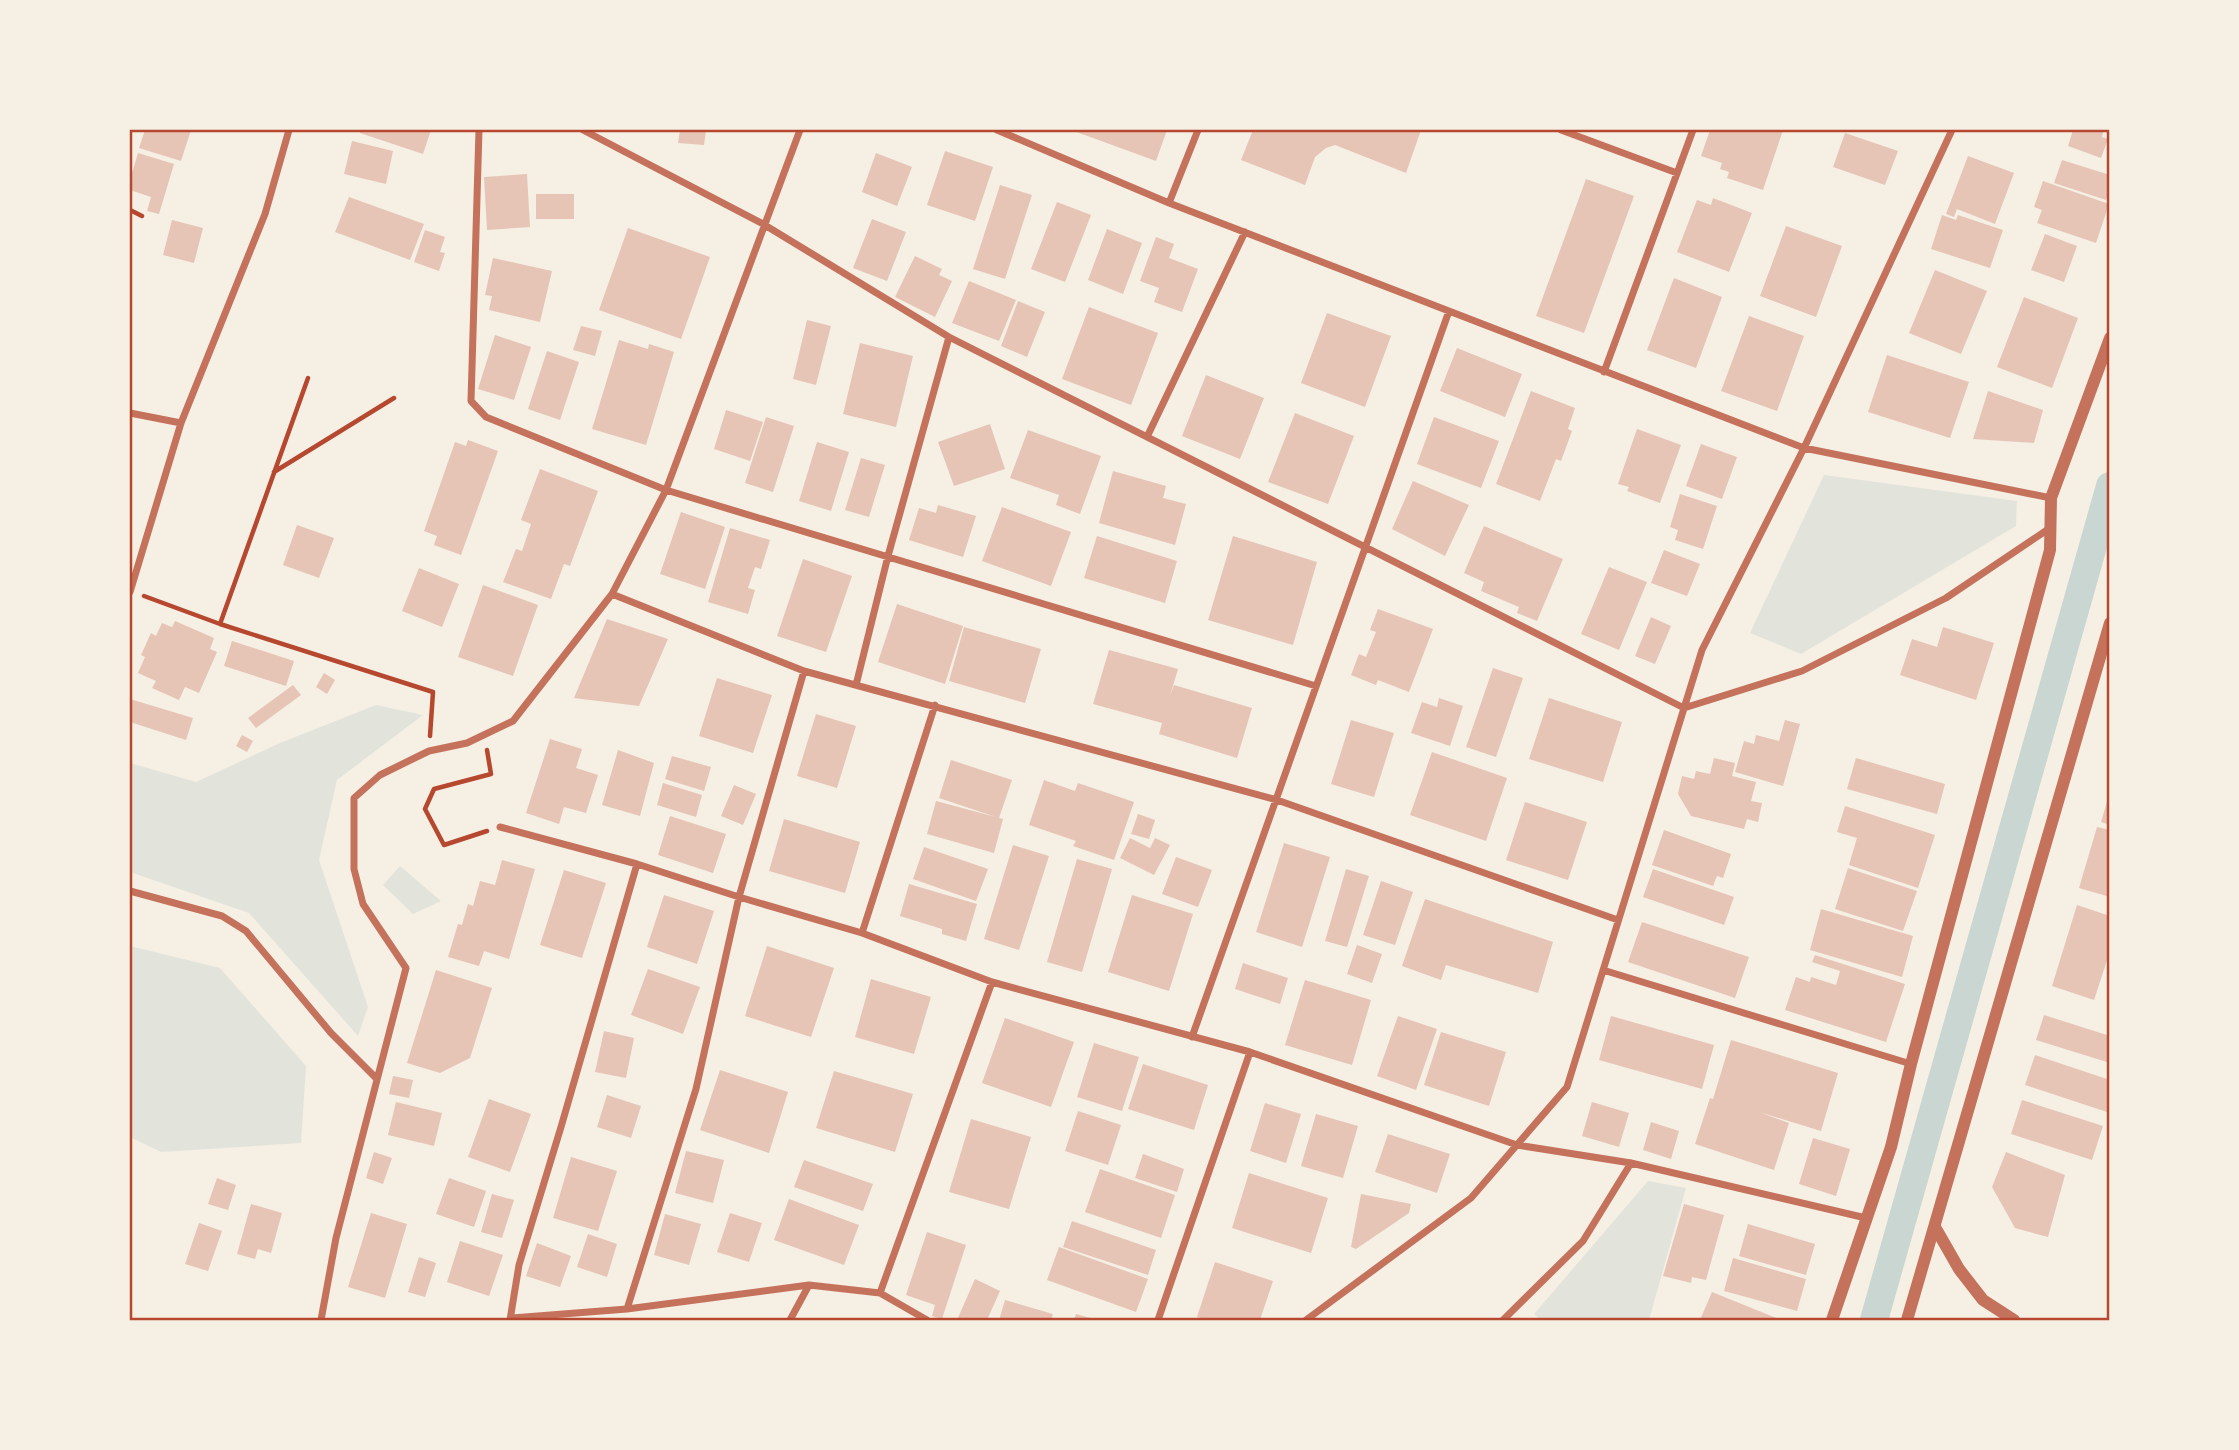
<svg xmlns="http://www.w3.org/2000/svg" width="2239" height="1450" font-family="Mulish,sans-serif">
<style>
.green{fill:#e2e4dc}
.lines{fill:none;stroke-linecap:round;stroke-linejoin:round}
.canal{stroke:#c9d6d2;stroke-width:28}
.building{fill:#e6c5b7}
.path{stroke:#b5482f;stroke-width:4.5}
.minor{stroke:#c5725c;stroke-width:7}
.tertiary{stroke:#c5725c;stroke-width:12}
.neatline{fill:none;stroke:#b5482f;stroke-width:2.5}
</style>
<rect width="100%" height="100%" fill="#f6efe4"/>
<path class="green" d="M1824 475 2017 501 2016 526 1801 654 1750 633Z
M376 705 423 715 337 780 319 860 368 1007 358 1036 249 913 130 872V763L196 782 280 743Z
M400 866 441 901 413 914 383 885Z
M130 946 220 968 306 1066 301 1143 161 1152 130 1137Z
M1648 1181 1686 1188 1649 1320H1541L1534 1314Z"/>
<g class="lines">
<path class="canal" d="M1874 1320 2110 486"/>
</g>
<path class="building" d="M145 130H191L181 161 139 148Z
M361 130H431L423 154 360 133Z
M680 130H706L704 145 678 143Z
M1071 130H1167L1156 161Z
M1253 130H1421L1406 173 1335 145 1326 148 1315 157 1305 185 1241 160Z
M1710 130H1783L1763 190 1727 178 1729 172 1720 169 1722 163 1701 156Z
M2073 130H2104L2102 137 2108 139 2101 158 2068 146Z
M1845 133 1898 151 1885 185 1833 167Z
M352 141 393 151 386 184 344 174Z
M945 151 993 167 975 221 927 205Z
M138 153 174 164 159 214 147 211 151 197 130 190V180Z
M876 153 912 167 897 206 862 192Z
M1968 156 2014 173 1995 224 1957 209 1954 217 1946 214Z
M2062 160 2110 175V188L2106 200 2054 183Z
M527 174 530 227 487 230 484 177Z
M1586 179 1634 196 1584 333 1536 316Z
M2043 181 2109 204 2096 243 2037 223 2042 210 2034 207Z
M1000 185 1032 195 1005 279 973 269Z
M536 194H574V219H536Z
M349 197 424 224 410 260 335 232Z
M1713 198 1752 213 1729 272 1677 252 1697 200 1711 205Z
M1057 202 1091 215 1065 282 1031 269Z
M1942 215 1956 220 1958 215 2003 230 1990 268 1931 249Z
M872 219 906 232 887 281 853 268Z
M172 220 203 228 194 263 163 255Z
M1786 226 1842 246 1816 317 1760 296Z
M628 228 710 257 681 339 599 310Z
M1107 229 1142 243 1123 294 1088 280Z
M425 230 445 237 440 252 445 253 439 271 414 262Z
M2045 234 2077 246 2064 282 2031 270Z
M1156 237 1174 244 1169 258 1198 269 1182 312 1154 302 1159 288 1140 281Z
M915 256 942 269 939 275 952 281 935 317 895 297Z
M493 258 552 271 540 322 489 310 492 296 485 295Z
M1935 270 1987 291 1961 354 1909 333Z
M1674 278 1722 297 1696 368 1647 350Z
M969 281 1016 300 999 341 952 323Z
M2024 297 2078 318 2052 388 1997 367Z
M1018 301 1045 312 1027 357 1001 346Z
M1089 307 1158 333 1131 405 1062 379Z
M1327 313 1391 336 1365 407 1301 383Z
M1749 316 1804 336 1777 411 1721 391Z
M807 320 831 326 816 385 793 379Z
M581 326 602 331 595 356 573 350Z
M495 335 531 347 514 400 478 389Z
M619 340 648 349 649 344 674 352 646 445 592 429Z
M860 343 913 356 896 427 843 414Z
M1457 348 1522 374 1505 417 1440 391Z
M547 351 579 362 560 420 528 409Z
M1887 355 1969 382 1950 438 1868 412Z
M1206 375 1264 398 1240 459 1182 436Z
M1531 391 1575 408 1568 429 1572 431 1561 461 1556 459 1540 501 1496 484Z
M1988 391 2043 410 2034 443 1973 439Z
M726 410 763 422 750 461 714 449Z
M1295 413 1354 436 1328 504 1268 482Z
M766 417 794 426 773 492 745 483Z
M1434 417 1499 441 1481 488 1417 464Z
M990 424 1005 469 954 486 938 442Z
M1637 429 1681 445 1660 503 1627 491 1629 487 1618 484Z
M1028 430 1101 456 1080 514 1056 505 1059 495 1010 478Z
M468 440 498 451 461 555 434 545 437 536 424 531 455 442 466 446Z
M817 442 849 452 831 511 799 501Z
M1701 444 1737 457 1722 499 1686 486Z
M861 458 885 465 869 517 845 510Z
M540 469 598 491 570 566 564 564 551 599 503 582 516 549 522 551 531 524 521 520Z
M1113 471 1166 486 1163 498 1186 504 1175 545 1099 523Z
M1413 481 1469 505 1445 556 1392 529Z
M1680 494 1717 506 1703 549 1675 540 1678 530 1670 527Z
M938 505 976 516 963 557 909 540 919 508 936 513Z
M1002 507 1071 532 1051 586 982 561Z
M681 512 725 527 705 589 660 574Z
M297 525 334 538 319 578 283 565Z
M1484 526 1563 559 1537 621 1517 613 1519 607 1481 591 1484 582 1464 573Z
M730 528 770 540 761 569 755 567 748 588 755 590 748 614 708 602Z
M1097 536 1177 561 1165 603 1084 578Z
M1233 536 1317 562 1293 645 1208 620Z
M1664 550 1700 564 1687 596 1651 583Z
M803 559 852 576 826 652 777 636Z
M1609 567 1647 582 1619 650 1581 634Z
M419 568 459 584 442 627 402 611Z
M483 585 538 605 513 676 458 657Z
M897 604 963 626 945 684 878 662Z
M1378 609 1433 629 1409 692 1378 680 1376 685 1351 675 1359 654 1366 657 1376 632 1370 630Z
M1651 617 1671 626 1655 664 1635 656Z
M607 619 668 639 639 706 574 698Z
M175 621 214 638 210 649 217 652 199 693 185 687 179 700 152 688 156 681 138 673 145 657 141 655 151 633 156 636 162 623 172 627Z
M964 627 1041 649 1025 703 949 681Z
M1943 627 1994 643 1976 700 1900 675 1912 639 1937 647Z
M232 641 294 661 286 686 224 666Z
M1109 650 1178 669 1170 696 1174 685 1252 708 1237 758 1159 734 1162 723 1093 704Z
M1493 668 1523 678 1496 757 1466 747Z
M324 673 335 680 327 694 316 687Z
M717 678 772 695 753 753 699 736Z
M293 685 301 695 256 728 248 718Z
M1439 698 1463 706 1450 746 1411 733 1422 702 1437 707Z
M1549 698 1622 722 1603 782 1529 759Z
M130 699 193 718 186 740 130 722Z
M816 714 856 726 837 788 797 776Z
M1351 720 1394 733 1374 797 1331 784Z
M1785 720 1800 724 1783 786 1735 772 1744 741 1754 744 1756 735 1779 741Z
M242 735 253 741 247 752 236 746Z
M550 739 582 749 576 768 598 775 586 813 564 807 559 824 526 813Z
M618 750 654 763 640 816 602 805Z
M1432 752 1507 778 1486 841 1410 815Z
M672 756 711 767 704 791 665 779Z
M1714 758 1735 763 1732 776 1756 782 1751 801 1762 803 1758 822 1747 819 1744 829 1691 816 1678 794 1682 776 1694 779 1696 771 1710 774Z
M1856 758 1945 784 1937 814 1847 789Z
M951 760 1012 780 999 818 1003 819 994 853 927 834 936 801 996 817 939 798Z
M1044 780 1075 791 1078 783 1134 802 1114 860 1073 846 1076 841 1029 825Z
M663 783 702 795 696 817 657 805Z
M734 785 756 794 743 825 721 816Z
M2109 795 2110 796V825L2101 822Z
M1525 802 1587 822 1568 880 1506 860Z
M1845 806 1935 835 1918 888 1849 865 1857 838 1837 832Z
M1138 814 1155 820 1149 839 1131 834Z
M670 816 726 834 713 873 658 855Z
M784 819 860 842 845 893 769 871Z
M2097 827 2110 830V897L2079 888Z
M1664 830 1731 854 1723 878 1717 876 1713 886 1652 865Z
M1130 838 1150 848 1155 838 1170 845 1154 875 1120 858Z
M1284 843 1330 857 1302 947 1256 932Z
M1013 845 1049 856 1019 950 984 939Z
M924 847 988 869 976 901 913 879Z
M1176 857 1212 870 1198 907 1162 894Z
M1077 859 1112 869 1082 972 1047 962Z
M502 860 535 869 509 959 484 951 479 966 448 957 458 924 462 925 468 904 473 906 480 881 495 885Z
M1848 868 1917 891 1903 931 1835 909Z
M1346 869 1369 876 1347 947 1325 941Z
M1653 869 1734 897 1724 925 1643 897Z
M564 870 606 883 582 958 540 945Z
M1381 881 1413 892 1395 945 1363 935Z
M909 884 977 904 966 941 942 934V929L900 916Z
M664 895 714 911 697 964 647 947Z
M1132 895 1193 914 1169 991 1108 972Z
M1425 899 1553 942 1538 993 1446 965 1441 980 1402 966Z
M2077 905 2110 916V951L2094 1000 2052 986Z
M1821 909 1913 936 1902 977 1810 950Z
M1642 922 1749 957 1735 998 1628 962Z
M1357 945 1382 954 1372 983 1347 974Z
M767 946 834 968 811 1037 745 1016Z
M1815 955 1905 984 1886 1042 1785 1010 1796 977 1810 982 1811 977 1836 985 1840 971 1812 962Z
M1243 963 1288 978 1280 1004 1235 989Z
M648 969 700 987 683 1034 631 1015Z
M436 970 492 988 470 1058 440 1073 407 1063Z
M871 979 931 997 914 1054 855 1037Z
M1305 980 1371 1000 1352 1065 1285 1045Z
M2044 1015 2110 1036V1063L2036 1040Z
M1398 1016 1437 1029 1416 1090 1377 1076Z
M1611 1016 1714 1045 1702 1089 1599 1060Z
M1005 1018 1074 1042 1051 1107 982 1083Z
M604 1031 634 1038 626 1078 595 1072Z
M1441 1032 1506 1052 1489 1106 1424 1085Z
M1731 1040 1838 1073 1821 1131 1759 1112 1789 1123 1774 1170 1695 1144 1710 1098 1713 1099Z
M1094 1043 1139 1057 1122 1111 1077 1097Z
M2035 1055 2110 1080V1102L2107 1112 2025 1085Z
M1143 1064 1208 1085 1194 1130 1128 1109Z
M720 1070 788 1092 769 1153 700 1130Z
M834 1071 913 1094 895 1152 816 1128Z
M393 1076 413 1080 409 1098 389 1094Z
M607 1095 641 1106 631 1138 597 1127Z
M489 1099 531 1114 510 1172 468 1157Z
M2022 1100 2103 1126 2092 1160 2011 1134Z
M396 1102 442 1113 434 1146 388 1135Z
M1592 1102 1629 1113 1619 1147 1582 1136Z
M1265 1103 1301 1114 1286 1163 1250 1151Z
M1078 1111 1121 1125 1108 1165 1065 1151Z
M1316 1114 1358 1126 1343 1178 1301 1166Z
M971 1119 1031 1137 1009 1209 949 1192Z
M1651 1122 1679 1131 1671 1159 1643 1150Z
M1388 1134 1450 1154 1437 1193 1375 1172Z
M1813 1138 1850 1149 1836 1196 1799 1184Z
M686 1151 724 1160 713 1203 675 1193Z
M374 1152 392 1158 383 1184 366 1178Z
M2006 1152 2065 1175 2048 1237 2015 1228 1992 1187Z
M1143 1154 1184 1169 1177 1192 1135 1178Z
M571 1157 617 1171 598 1231 553 1218Z
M804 1160 873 1184 863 1211 794 1187Z
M1100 1169 1175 1195 1161 1238 1085 1212Z
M1249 1173 1328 1198 1311 1253 1232 1228Z
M217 1178 236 1185 228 1210 208 1204Z
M449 1178 486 1191 474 1227 436 1214Z
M492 1194 514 1200 502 1238 481 1232Z
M1361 1194 1411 1204 1409 1213 1356 1249 1351 1247Z
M789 1199 859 1225 844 1265 774 1240Z
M251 1204 282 1213 271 1253 258 1249 255 1259 237 1254Z
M1684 1204 1724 1215 1706 1280 1692 1277 1691 1283 1663 1276Z
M371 1213 407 1224 385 1298 348 1287Z
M730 1213 762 1223 749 1262 717 1252Z
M665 1214 701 1224 689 1265 654 1255Z
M1072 1221 1156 1250 1148 1275 1063 1247Z
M199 1223 222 1231 208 1271 185 1264Z
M1748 1224 1815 1244 1806 1275 1739 1256Z
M927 1232 966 1245 942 1319 932 1316 935 1305 906 1295Z
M588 1234 617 1244 607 1277 577 1267Z
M460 1241 503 1255 489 1296 447 1282Z
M537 1243 571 1256 560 1287 526 1276Z
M1059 1247 1148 1279 1136 1312 1047 1280Z
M419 1257 436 1263 425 1297 408 1292Z
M1733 1258 1806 1279 1797 1311 1724 1291Z
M1215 1262 1273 1281 1260 1320H1208L1197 1317Z
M975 1279 1000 1291 987 1320H957Z
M1712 1292 1781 1320H1700Z
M1005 1300 1053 1314 1051 1320H999Z
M1076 1314 1097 1320H1074Z"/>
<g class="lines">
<path class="path" d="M130 210 142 216
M274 472 394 398
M144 596 220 624 433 692 430 736
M220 624 308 378
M487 831 444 845 425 809 434 789 491 774 487 750"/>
<path class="minor" d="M479 130 471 401 486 417 666 490 1316 686
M583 130 763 224 949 337 1684 708 1802 671 1946 598 2050 528
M997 130 1169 203 1804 448 2051 498
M1561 130 1677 173
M1169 203 1198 130
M1604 372 1693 130
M130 413 181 423 265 214 289 130
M1147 437 1245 232
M130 592 181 423
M612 594 804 671 1277 800 1618 920
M856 685 888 556 949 337
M500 827 637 864 739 897 862 933 992 982 1250 1052 1517 1145 1631 1163 1866 1218
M130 891 222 916 246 931 331 1033 377 1079
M862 933 935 705
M1603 970 1911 1064
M1192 1037 1449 311
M880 1293 992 982
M627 1309 696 1089 739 897 804 671
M512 1318 627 1309 809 1285
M321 1320 336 1238 406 968 363 904 354 869V798L380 775 429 751 467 743 513 721 612 594 666 490 800 130
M510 1320 519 1265 561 1127 637 864
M790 1320 809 1285 880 1293 927 1320
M1158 1320 1250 1052
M1306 1320 1471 1198 1567 1087 1702 650 1804 448 1952 130
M1503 1320 1583 1241 1631 1163"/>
<path class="tertiary" d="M1935 1227 1959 1269 1983 1300 2014 1320
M1832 1320 1891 1147 1911 1064 2050 550 2051 498 2110 338
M1907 1320 2110 623"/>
</g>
<rect width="2239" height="1450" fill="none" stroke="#f6efe4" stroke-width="262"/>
<rect x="131" y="131" width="1977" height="1188" class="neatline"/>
</svg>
